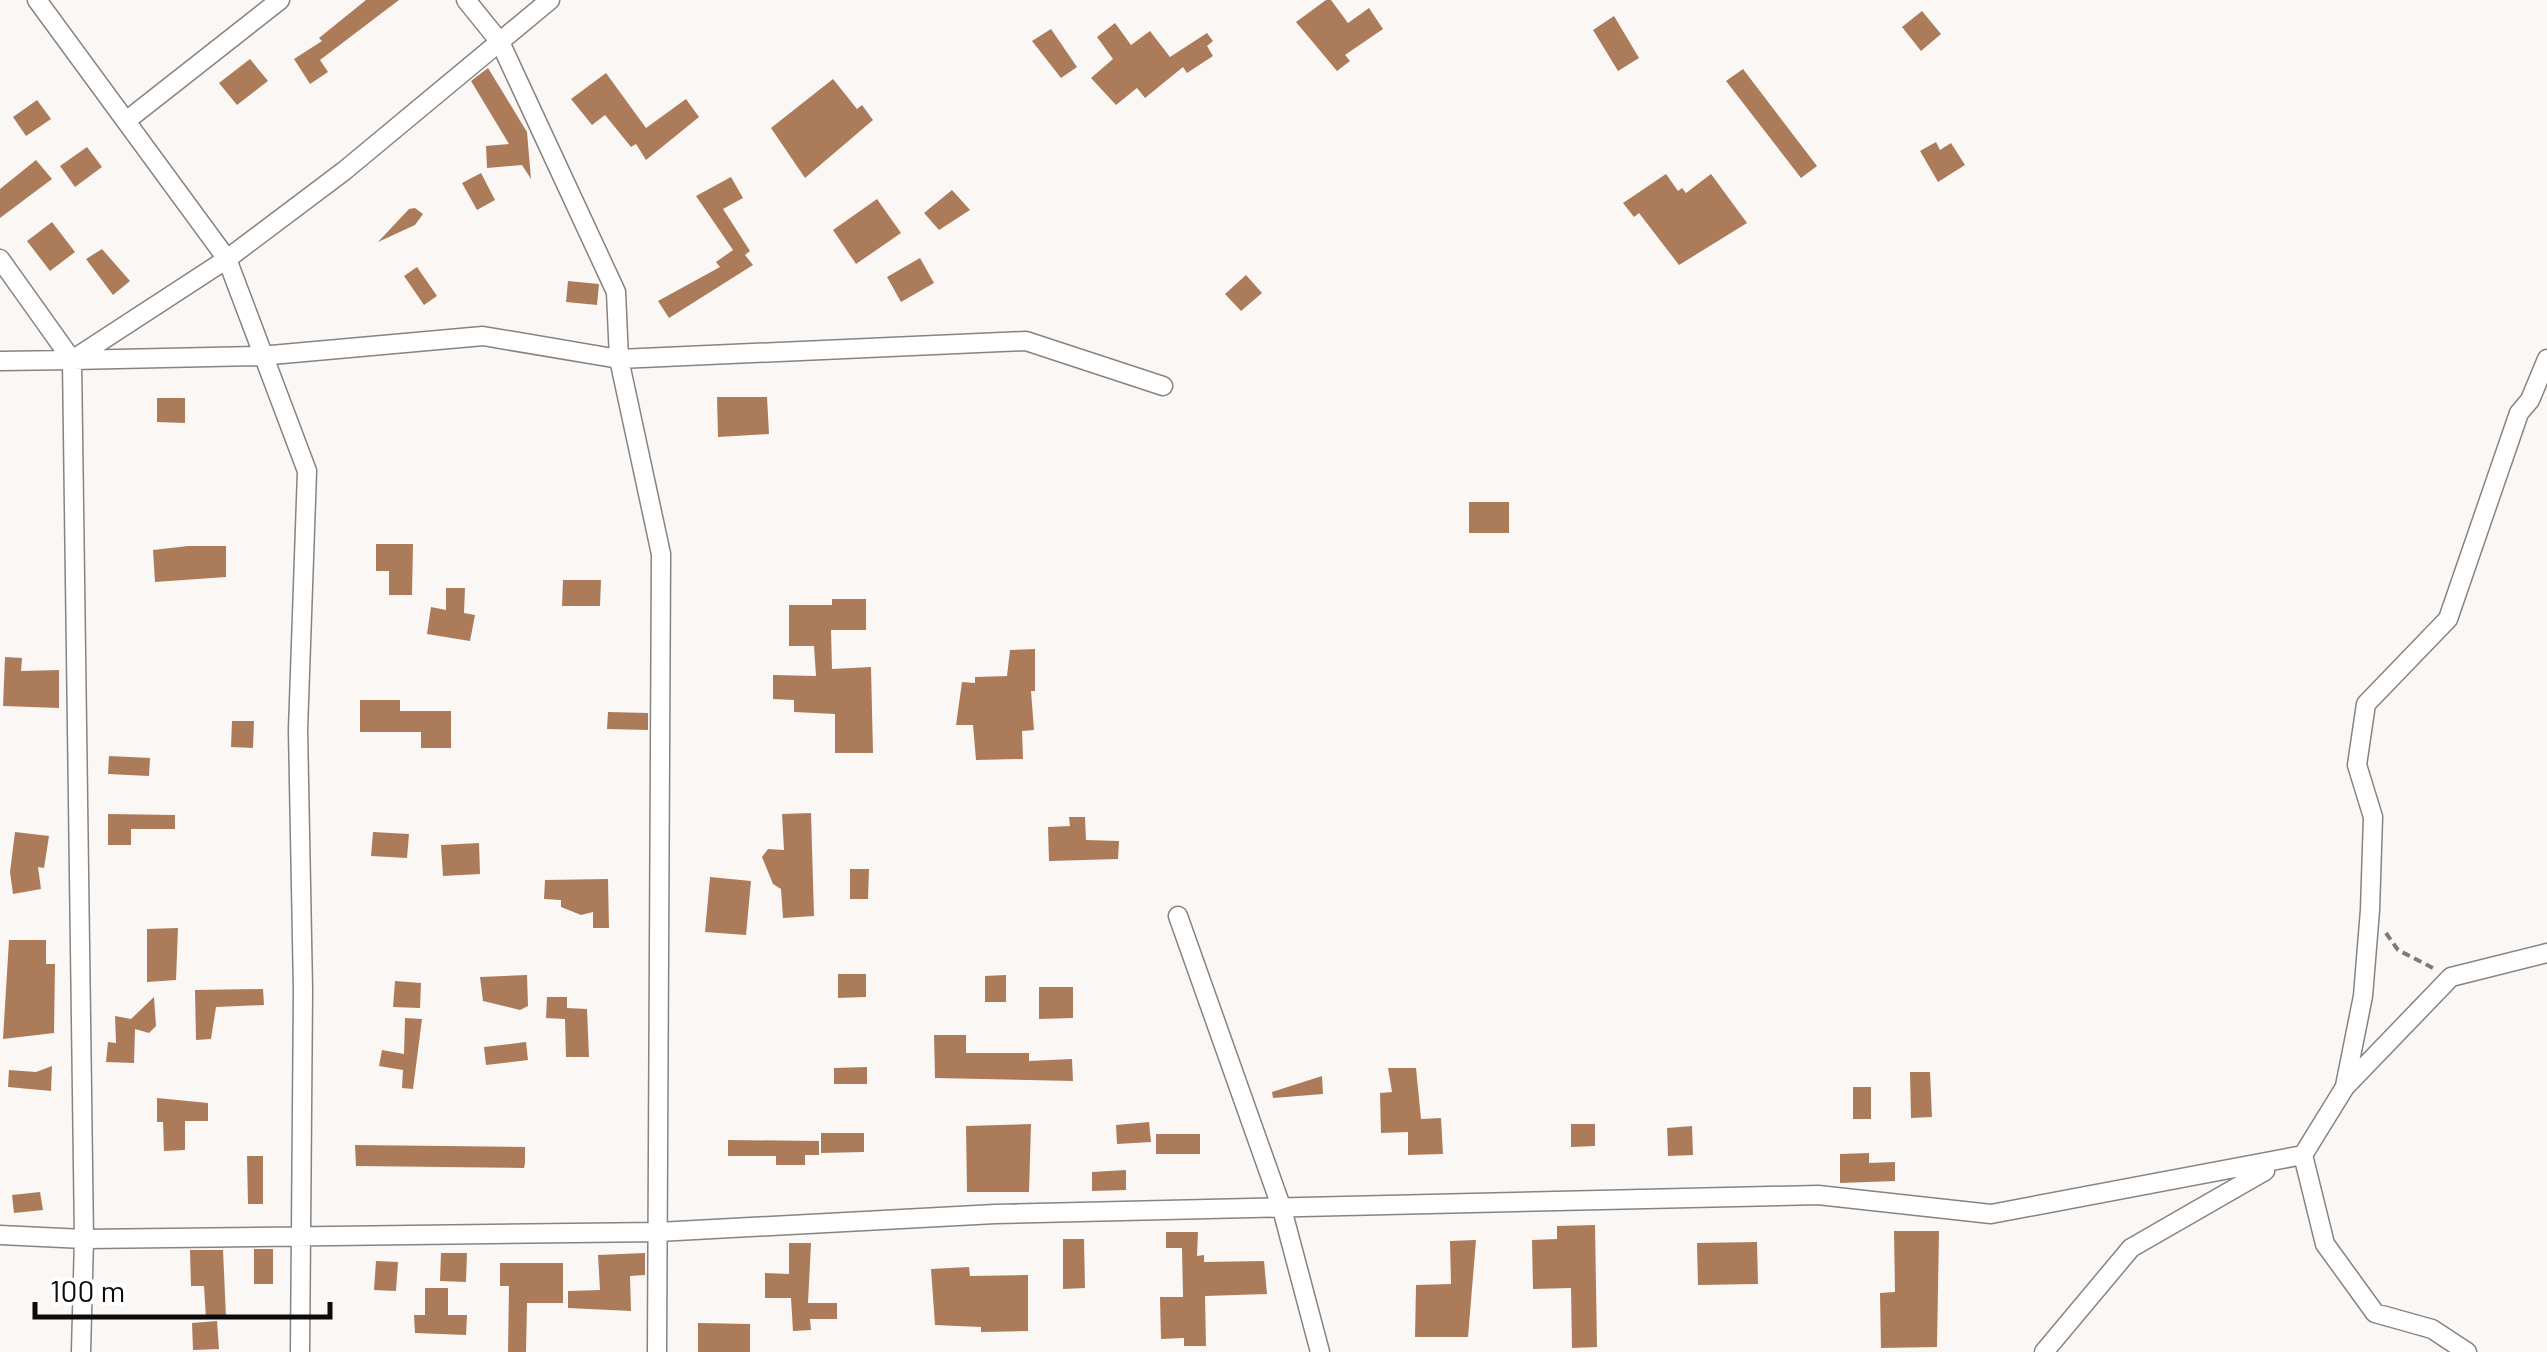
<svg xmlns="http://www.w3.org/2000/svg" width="2547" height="1352" font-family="Barlow,sans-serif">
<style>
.building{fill:#ac7c5a}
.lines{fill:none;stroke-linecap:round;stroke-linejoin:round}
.street-casing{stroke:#868381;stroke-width:21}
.path{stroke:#7d7b79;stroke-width:4;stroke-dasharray:8 5;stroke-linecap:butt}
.street{stroke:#fff;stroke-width:18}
</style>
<rect width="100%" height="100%" fill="#fbf7f5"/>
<path class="building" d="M366 0H399L320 60 328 72 310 84 294 59 322 41 319 38Z
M1326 0H1331L1348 23 1369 8 1383 29 1345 55 1350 61 1337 71 1296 22Z
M1922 11 1941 34 1921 51 1902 27Z
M1614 16 1639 58 1618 71 1593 30Z
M1115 23 1131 45 1150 31 1170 57 1207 33 1213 41 1207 46 1213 56 1187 73 1183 67 1145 98 1137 88 1116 105 1091 78 1113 59 1097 37Z
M1051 29 1077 67 1061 78 1032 41Z
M250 59 268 81 237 105 219 83Z
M488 68 527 132 531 179 522 165 487 168 486 146 509 144 471 81Z
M1743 69 1817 166 1801 178 1726 81Z
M606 73 646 128 686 99 699 117 646 160 636 144 631 147 605 115 592 125 571 99Z
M833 79 857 109 862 105 873 120 805 178 771 128Z
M37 100 51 119 26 136 13 117Z
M1936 142 1940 150 1951 143 1965 165 1938 182 1920 151Z
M87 147 102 167 75 187 60 166Z
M36 160 52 179 0 218V189Z
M481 173 495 200 477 210 462 183Z
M1666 174 1678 191 1682 188 1686 193 1711 174 1747 223 1679 265 1639 213 1634 217 1623 203Z
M731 177 743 198 723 209 750 251 745 255 753 265 669 318 658 301 720 267 716 262 733 250 696 196Z
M952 190 970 210 939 230 924 213Z
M877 199 901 233 856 264 833 230Z
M415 208 423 214 415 225 378 242 409 209Z
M52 222 75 252 50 271 27 241Z
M102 249 130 281 113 295 86 259Z
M920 258 934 283 901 302 887 277Z
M417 267 437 296 424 305 404 276Z
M1246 275 1262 293 1241 311 1225 294Z
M568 281 599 284 597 305 566 302Z
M717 397H767L769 434 718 437Z
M157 398H185V423L157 422Z
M1469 502H1509V533H1469Z
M376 544H413L412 595H389V571H376Z
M188 546H226V577L155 582 153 550Z
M563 580H601L600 606H562Z
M446 588H465L464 613 475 615 470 641 427 634 431 607 446 610Z
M832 599H866V630H831L832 669 871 667 873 753H835V714L794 712V700L773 699V675L816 676 814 646H789V605H832Z
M1035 649V691H1031L1034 730 1022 731 1023 759 976 760 973 725H956L962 682 975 683V677L1007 676 1010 650Z
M5 657 22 658 21 671 59 670V708L3 706Z
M360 700H400V711H451V748H421V732H360Z
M608 712 648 713V730L607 729Z
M232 721H254L253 748 231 747Z
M109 756 150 758 149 776 108 774Z
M811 813 814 916 783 918 781 889 773 884 762 857 768 849 784 850 782 814Z
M108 814 175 815V829H131V845H108Z
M1069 817H1085L1086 840 1119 841 1118 859 1049 861 1048 827 1070 826Z
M15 832 49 836 44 868 38 867 41 889 13 894 10 872Z
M373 832 409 834 407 858 371 856Z
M479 843 480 874 443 876 441 845Z
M850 869H869L868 899H850Z
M710 877 751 881 746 935 705 932Z
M608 879 609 928H593V912L581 915 561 907V900L544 899 545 880Z
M178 928 176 980 147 982V929Z
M9 940H46V964H55L54 1033 3 1039Z
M838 974H866V997L838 998Z
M527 975 528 1006 520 1010 483 1001 480 977Z
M1006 975V1002H985V976Z
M395 981 421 983 420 1008 393 1007Z
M1039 987H1073V1018L1039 1019Z
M263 989 264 1005 216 1007 211 1039 196 1040 195 990Z
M154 997 156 1026 149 1033 135 1029 134 1063 106 1062 108 1042 116 1043 115 1016 131 1019Z
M547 997H567V1008L587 1009 589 1057H566L565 1019 546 1018Z
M405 1018 422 1019 413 1089 402 1088 403 1070 379 1066 382 1050 404 1054Z
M934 1035H966V1053H1029V1061L1072 1059 1073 1081 935 1078Z
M526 1042 528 1060 486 1065 484 1047Z
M52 1066 51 1091 8 1087 9 1070 36 1072Z
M867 1067V1084H834V1068Z
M1388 1068H1416L1421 1119 1441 1118 1443 1154 1408 1155V1132L1381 1133 1380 1093 1392 1092Z
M1910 1072H1930L1932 1117 1911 1118Z
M1322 1076 1323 1094 1273 1098 1272 1092Z
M1853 1087H1871V1119H1853Z
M157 1098 208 1103V1121H185V1150L164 1151 163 1122H157Z
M1149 1122 1151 1142 1117 1144 1116 1125Z
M1031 1124 1029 1192H967L966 1126Z
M1571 1124H1595V1146L1571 1147Z
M1692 1126 1693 1155 1668 1156 1667 1128Z
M821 1133H864V1152L821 1153Z
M1156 1134H1200V1154H1156Z
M728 1140 819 1141V1155H805V1165H776V1156H728Z
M355 1145 525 1147V1163L524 1168 356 1166Z
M1869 1153V1163L1895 1162V1181L1840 1183V1154Z
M247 1156H263V1204H248Z
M1126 1170V1190L1092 1191V1172Z
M40 1192 43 1210 14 1213 12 1195Z
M1595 1225 1597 1347 1572 1348 1571 1288 1533 1289 1532 1240 1557 1239V1226Z
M1894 1231H1939L1937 1347 1881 1348 1880 1293 1895 1292Z
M1166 1232H1198L1197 1256 1204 1255V1262L1264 1261 1267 1294 1205 1296 1206 1346H1184V1338L1161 1339 1160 1297H1183L1182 1248H1166Z
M1063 1239H1084L1085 1288 1063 1289Z
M1476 1240 1468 1337H1415L1416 1285 1451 1284 1450 1241Z
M1757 1242 1758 1284 1698 1285 1697 1243Z
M789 1243H811L808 1303H837V1319H810L811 1330 793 1331 791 1298H765V1273L789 1274Z
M254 1249H273V1284H254Z
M190 1250H223L226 1317 206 1319 204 1286H191Z
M441 1253H467L466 1282 440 1281Z
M645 1253V1275L630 1276 631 1311 568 1308V1291L600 1290 598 1255Z
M376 1261 398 1262 396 1291 374 1290Z
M500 1263H563V1303H527L526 1352H508L509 1286H500Z
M969 1267 970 1276 1028 1275V1331L981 1332V1327L935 1325 931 1269Z
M425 1288H448V1315H467L466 1335 415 1333 414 1315H425Z
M217 1321 219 1349 193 1350 192 1323Z
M698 1323 750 1324V1352H698Z"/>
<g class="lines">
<g class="street-casing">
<path id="street" d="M37 0 227 259 307 471 298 730 303 990 300 1352
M466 0 500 42 616 292 619 359 661 554 657 1352
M126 121 280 0
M0 259 72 360 84 1239 81 1352
M72 360 260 356 483 336 619 359 1026 341 1163 386
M0 361 72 360 227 259 344 171 550 0
M1178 916 1282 1209 1320 1352
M2345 1086 2363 996 2370 910 2373 817 2357 765 2366 704 2448 619 2519 413 2530 400 2547 359
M2303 1155 2325 1244 2375 1313 2432 1329 2467 1352
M0 1235 84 1239 658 1232 995 1214 1818 1195 1991 1214 2303 1155 2345 1087 2451 977 2547 953
M2044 1352 2131 1248 2265 1171"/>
</g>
<path class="path" d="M2386 933 2398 950 2433 968"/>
<use href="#street" class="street"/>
</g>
<path d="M35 1302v15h295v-15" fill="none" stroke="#0d0c0b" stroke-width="5"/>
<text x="50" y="1302" font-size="30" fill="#0d0c0b" stroke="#ffffff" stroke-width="8" paint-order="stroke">100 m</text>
</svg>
